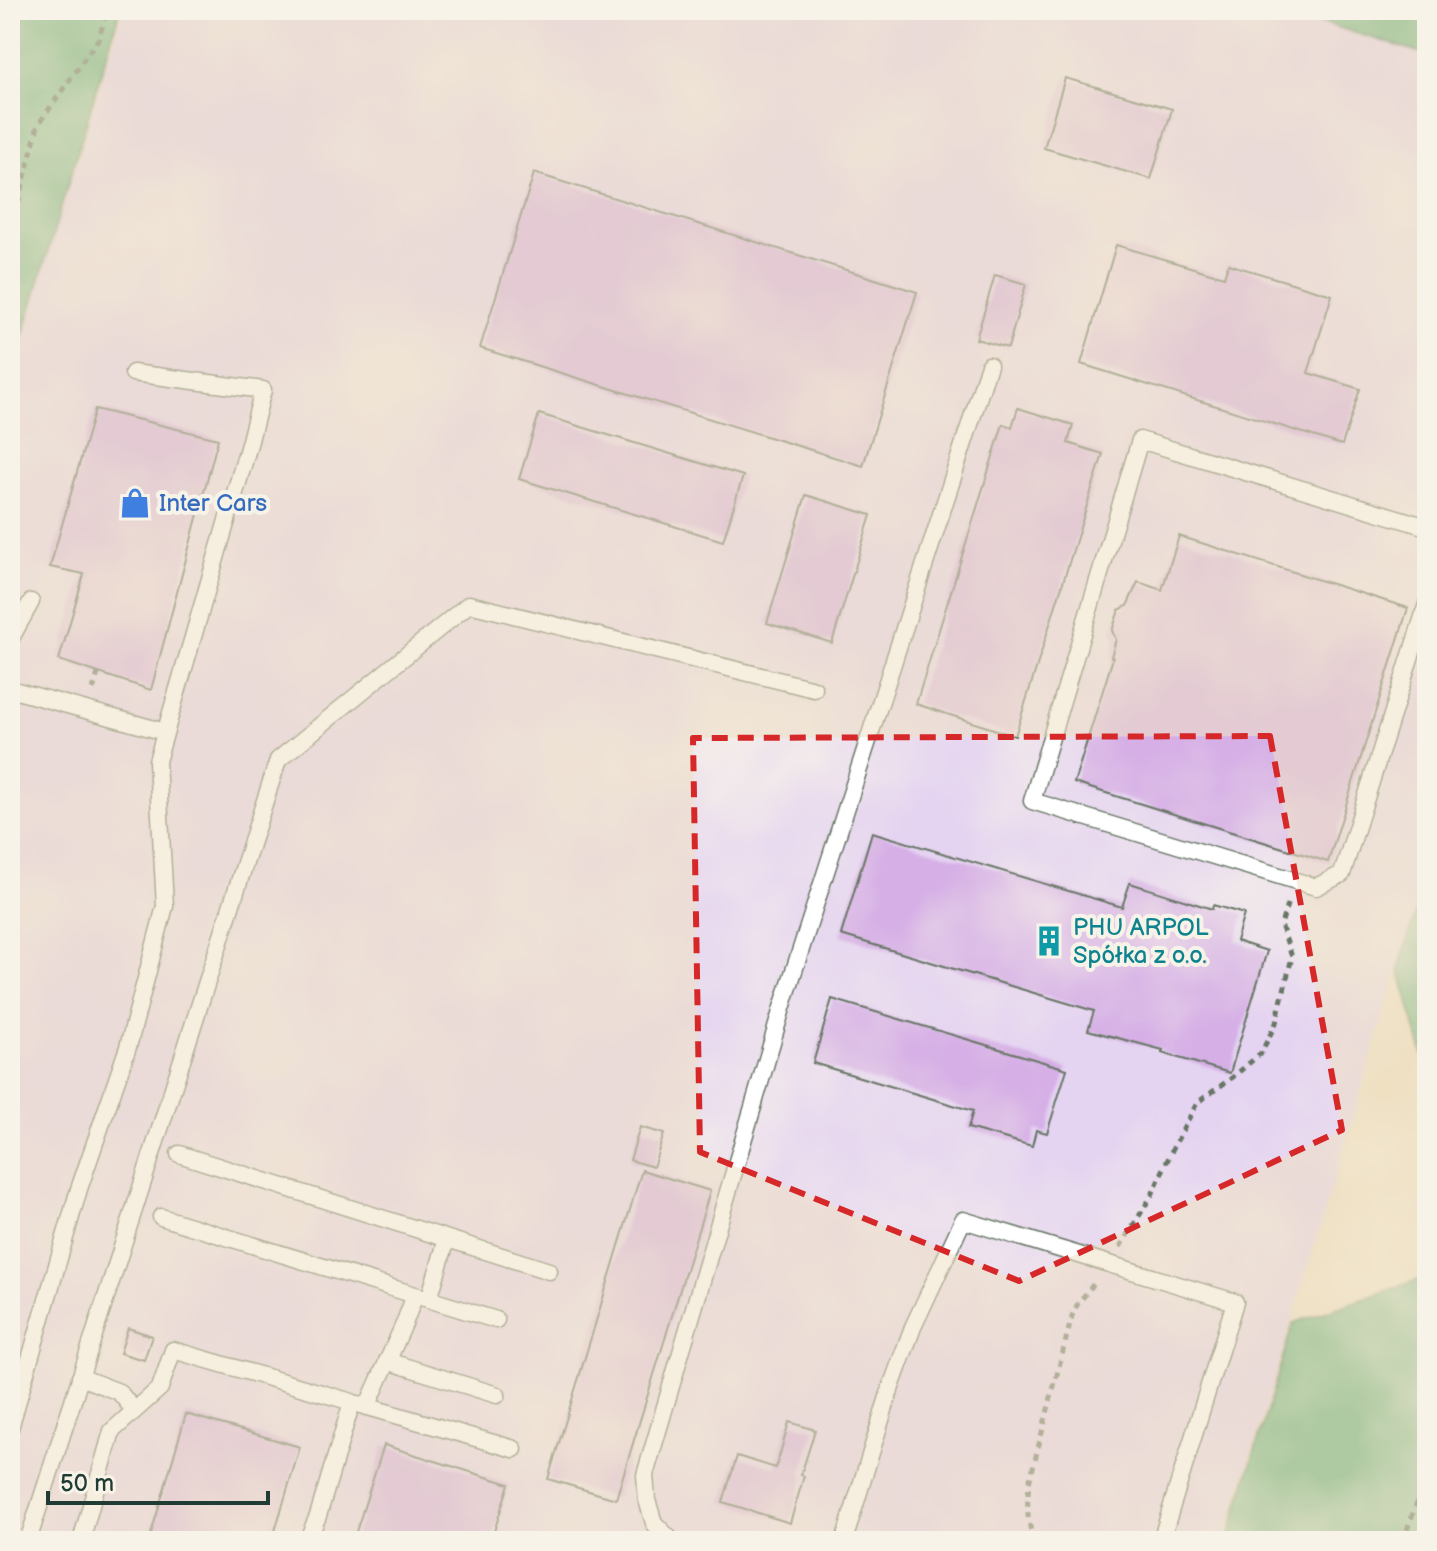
<svg xmlns="http://www.w3.org/2000/svg" width="1437" height="1551" font-family="'Balsamiq Sans',sans-serif">
<style>
.built{fill:#e4d3f1}
.forest{fill:#60af7a;stroke:#407657;stroke-width:2}
.building{fill:#d5afe6}
.lines{fill:none;stroke-linecap:round;stroke-linejoin:round}
.service-casing{stroke:#687666;stroke-width:19}
.path{stroke:#687666;stroke-width:5;stroke-dasharray:6 6;stroke-linecap:butt}
.service{stroke:#fff;stroke-width:16}
.marked{fill:none;stroke:#d62828;stroke-width:6;stroke-dasharray:16 10;stroke-linejoin:round}
.labels{text-anchor:middle;dominant-baseline:central;stroke-width:8;stroke-linejoin:round;paint-order:stroke}
.shop-label{font-size:24px;fill:#366cbe;stroke:#f7f3e8;text-anchor:start}
.culture-label{font-size:24px;fill:#0d838f;stroke:#f7f3e8;text-anchor:start}
</style>
<rect width="100%" height="100%" fill="#f7f3e8"/>
<filter id="ink" filterUnits="userSpaceOnUse"><feTurbulence type="fractalNoise" baseFrequency=".0125" numOctaves="2"/><feDisplacementMap in="SourceGraphic" scale="16" xChannelSelector="R" yChannelSelector="G"/><feConvolveMatrix kernelMatrix="1 2 1 2 8 2 1 2 1" color-interpolation-filters="sRGB"/></filter>
<filter id="wash" filterUnits="userSpaceOnUse"><feTurbulence type="fractalNoise" baseFrequency=".006" numOctaves="4" result="noise"/><feDisplacementMap in="SourceGraphic" scale="32" xChannelSelector="R" yChannelSelector="G"/><feGaussianBlur stdDeviation="1.8" result="paint"/><feColorMatrix in="noise" values="0 0 0 0 0 0 0 0 0 0 0 0 0 0 0 0 0 1.4 0 .05"/><feComposite in="paint" operator="in"/></filter>
<g filter="url(#wash)">
<rect width="100%" height="100%" fill="#efe0c2"/>
<path class="built" d="M123 10H1277L1427 56V872L1225 1541H10V382Z"/>
<path class="forest" d="M10 10H120L10 379Z
M1281 10H1427V55Z
M1427 874V1069L1399 969Z
M1427 1277V1541H1228L1293 1323Z"/>
<g id="blocks">
<path class="building" d="M1065 78 1172 109 1151 179 1044 148Z
M534 173 917 292 863 466 480 348Z
M1116 245 1224 277 1228 264 1332 295 1308 373 1360 389 1342 445 1081 364Z
M995 275 1026 284 1008 348 976 339Z
M1018 408 1073 425 1068 443 1103 454 1015 736 916 704 1003 424 1012 427Z
M95 409 218 439 151 690 59 660 84 574 50 567Z
M539 414 743 476 723 541 519 479Z
M806 495 871 515 832 643 767 623Z
M1179 536 1408 608 1328 862 1074 783 1113 658 1111 657 1116 639 1112 631 1119 610 1127 606 1138 582 1162 590Z
M872 832 1122 907 1130 883 1212 909 1213 905 1244 914 1236 941 1267 951 1230 1073 1162 1053 1163 1050 1088 1030 1094 1011 841 935Z
M832 999 1067 1069 1047 1133 1036 1130 1032 1146 968 1128 973 1111 813 1063Z
M640 1127 664 1134 653 1167 630 1160Z
M642 1170 710 1191 616 1499 548 1479Z
M128 1328 152 1336 144 1360 120 1353Z
M186 1414 300 1447 272 1541H149Z
M789 1422 815 1430 801 1475 804 1476 790 1523 723 1502 737 1456 776 1468Z
M384 1445 509 1484 491 1541H353Z"/>
</g>
</g>
<g filter="url(#ink)">
<use href="#blocks" fill-opacity="0" stroke="#687666" stroke-width="2"/>
<g class="lines">
<g class="service-casing">
<path id="service" d="M1427 527 1140 440 1032 801 1316 887 1342 874 1427 604
M10 640 31 602
M10 689 165 732
M179 1154 549 1271
M161 1217 415 1295 404 1324 367 1407
M415 1295 496 1320
M429 1299 447 1239
M387 1361 497 1395
M80 1377 119 1392 134 1410
M358 1404 514 1449
M10 1428 79 1189 128 1047 165 906 157 761 248 448 263 390 133 373
M28 1541 278 760 469 604 814 689
M81 1541 112 1431 160 1388 173 1350 352 1402 318 1516 307 1541
M672 1541 654 1523 647 1500 645 1475 782 1008 989 365
M844 1541 891 1387 913 1327 963 1220 1235 1302 1161 1541"/>
</g>
<path class="path" d="M10 237 38 125 99 38 107 10
M93 690 98 673
M1120 1247 1152 1195 1173 1148 1197 1103 1233 1077 1261 1053 1276 1023 1292 957 1281 925 1288 901
M1035 1541C1026 1522 1027 1503 1029 1483L1072 1316 1077 1305 1095 1282
M1403 1541 1417 1502 1427 1494"/>
<use href="#service" class="service"/>
</g>
</g>
<path d="M0 0H1437V1551H0ZM1270 736 1342 1130 1019 1281 700 1152 693 738Z" fill="#efe0c2" fill-opacity=".55" fill-rule="evenodd"/>
<path class="marked" d="M1270 736 1342 1130 1019 1281 700 1152 693 738Z"/>
<defs>
<g id="shop-bare" transform="scale(2.4)"><path d="M-5-2.5h2.3a2.7 3.5 0 0 1 5.4 0H5L5.5 6h-11ZM-1.5-2.5h3a1.5 2.3 0 0 0-3 0Z" fill="#3f7fe0" stroke="#f7f3e8" stroke-width="2.5" paint-order="stroke"/></g>
<g id="building-bare" transform="scale(2.4)"><path d="M-4-6H4V6H1V3H-1V6H-4ZM-2.5-4.3h1.7v1.8h-1.7ZM.8-4.3h1.7v1.8H.8ZM-2.5-1h1.7V.8h-1.7ZM.8-1h1.7V.8H.8Z" fill="#0f9aa8" stroke="#f7f3e8" stroke-width="2.5" paint-order="stroke"/></g>
</defs>
<g fill-rule="evenodd">
<use href="#shop-bare" x="135" y="503"/>
<use href="#building-bare" x="1049" y="941"/>
</g>
<g class="labels">
<g class="shop-label">
<text x="159" y="503">Inter Cars</text>
</g>
<g class="culture-label">
<text x="1073" y="927">PHU ARPOL<tspan x="1073" dy="28">Spółka z o.o.</tspan></text>
</g>
</g>
<rect width="1437" height="1551" fill="none" stroke="#f7f3e8" stroke-width="40"/>
<path d="M48 1491v12h220v-12" fill="none" stroke="#1f3d34" stroke-width="4"/>
<text x="60" y="1491" font-size="24" fill="#1f3d34" stroke="#f7f3e8" stroke-width="6" paint-order="stroke">50 m</text>
</svg>
